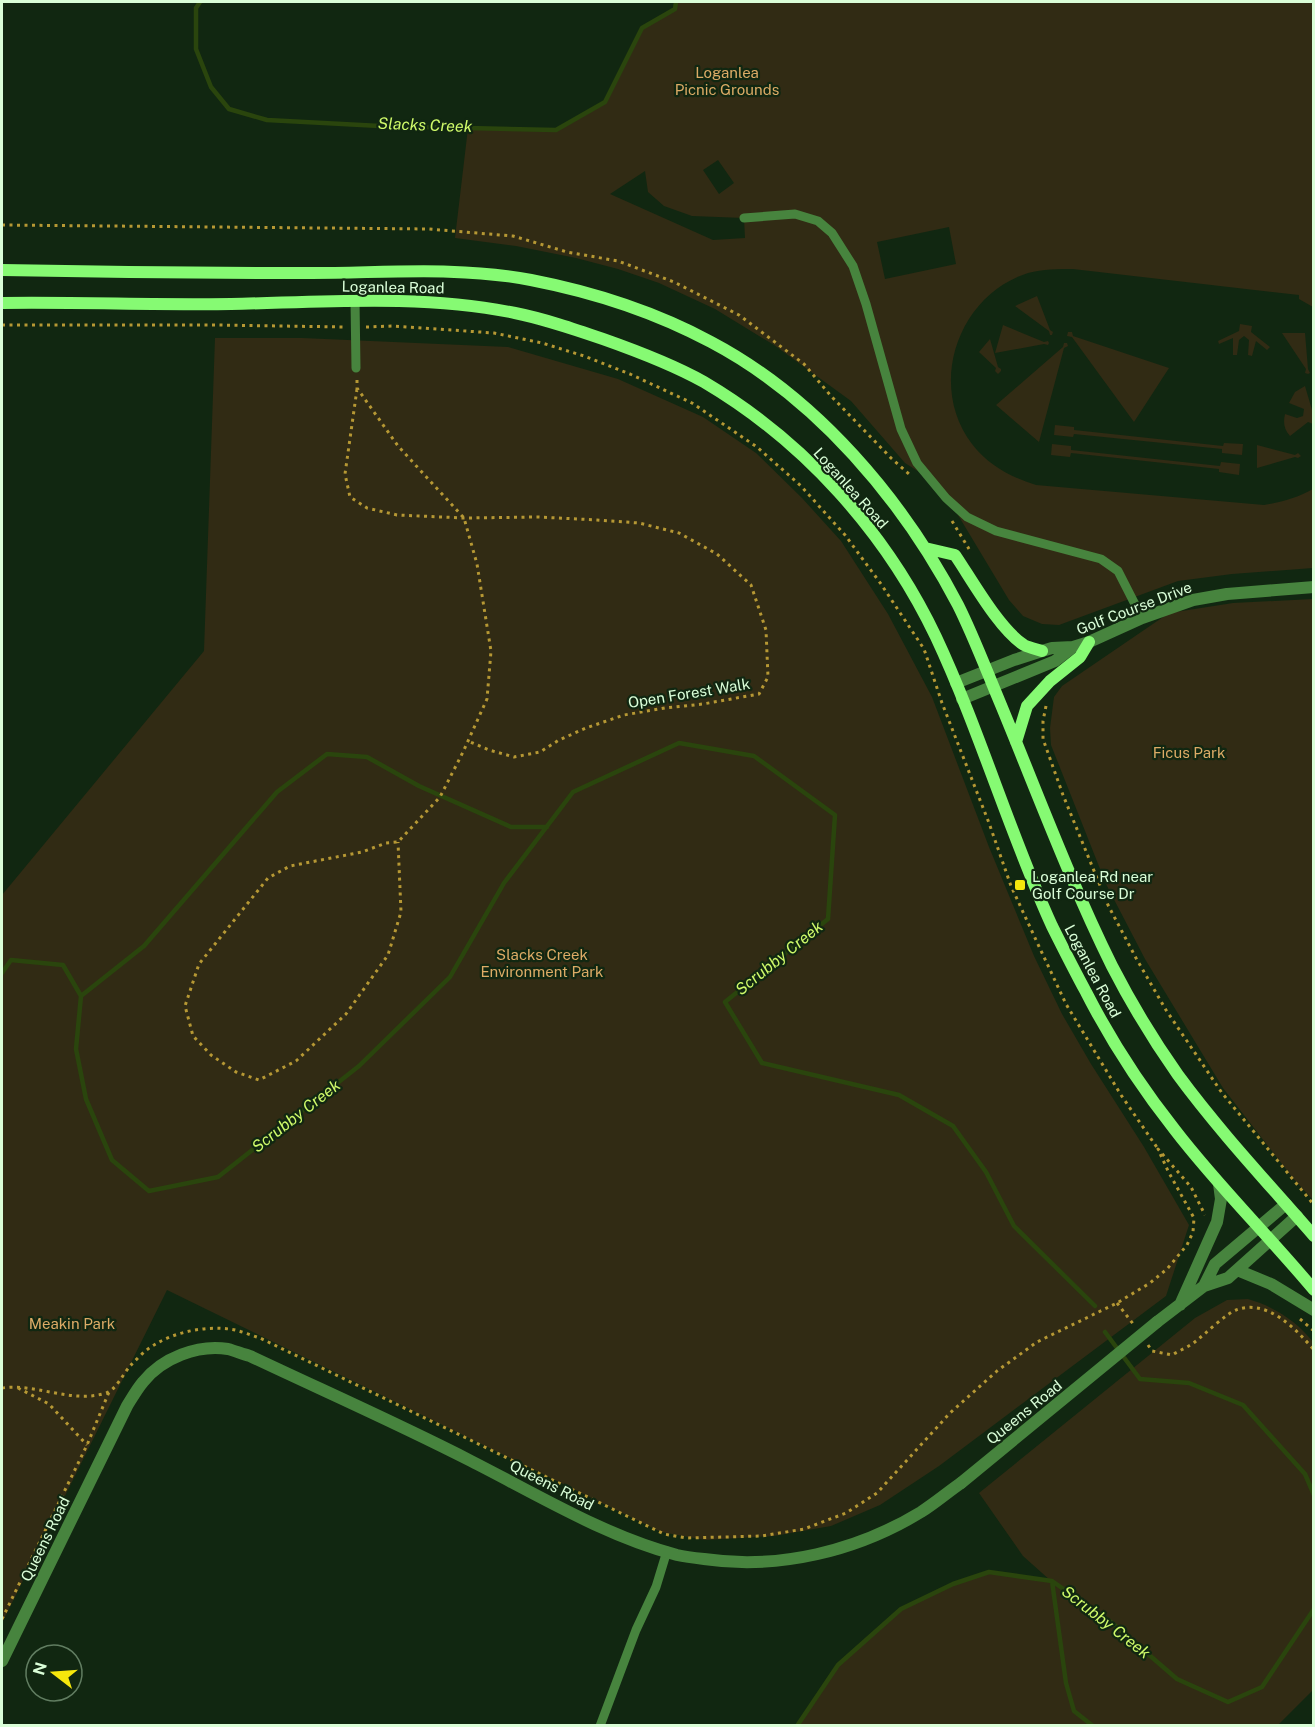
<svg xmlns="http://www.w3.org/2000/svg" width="1315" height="1727" font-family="'Public Sans',sans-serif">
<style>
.green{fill:#312b14;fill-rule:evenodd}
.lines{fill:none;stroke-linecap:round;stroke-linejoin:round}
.stream{stroke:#2a450d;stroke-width:4.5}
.path{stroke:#b69834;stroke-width:3;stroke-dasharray:3 4.5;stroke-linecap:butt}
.service{stroke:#47843e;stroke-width:9}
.minor{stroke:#47843e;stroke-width:12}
.tertiary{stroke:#47843e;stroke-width:12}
.secondary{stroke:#86fa73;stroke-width:12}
.tertiary-bridge{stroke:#47843e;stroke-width:12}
.poi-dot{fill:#f6e70c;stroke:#112711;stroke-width:2}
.labels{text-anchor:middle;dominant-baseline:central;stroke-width:4.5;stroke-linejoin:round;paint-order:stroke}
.park-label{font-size:15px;fill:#dcab66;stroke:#112711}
.street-label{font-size:15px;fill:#dafed8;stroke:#112711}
.poi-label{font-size:15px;fill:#dafed8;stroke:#112711;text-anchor:start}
.water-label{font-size:16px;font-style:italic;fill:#cffa6a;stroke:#112711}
</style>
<rect width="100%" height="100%" fill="#112711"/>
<path class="green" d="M676 2H1313V307L1299 299V295L1073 269C1058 269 1043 269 1028 273 958 295 927 385 972 444 989 466 1011 477 1036 485L1264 505C1282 502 1297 498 1313 489V568L1232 574 1178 581 1059 625 1042 624 1023 616 1009 600 955 510 924 475 905 463 851 401 774 345 715 309 659 283 618 269 576 258 516 246 455 238 468 128 556 130 605 102 642 28 675 9ZM718 160 734 183 719 194 703 170ZM645 171 648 192 664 206 692 216 744 218 745 238 713 240 610 194ZM949 227 956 264 885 279 877 242Z
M1037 296 1050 330 1053 332 1052 335H1050L1049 331 1015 306Z
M1240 324 1252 326 1251 332 1270 347 1267 350 1256 341 1252 356 1248 355 1249 340 1244 336 1239 340 1237 355H1233V338L1219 344 1218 341 1239 331Z
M1003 325 1044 342 1048 341 1049 343 1048 345 1044 344 995 353Z
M1068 332H1072L1073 336 1169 368 1134 422 1072 337 1067 336Z
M1282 333H1305L1308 369 1310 373 1308 374 1305 373 1306 369Z
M215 338H302L508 347 618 379 703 417 756 453 802 498 841 541 888 614 932 697 989 847 1034 956 1062 1014 1091 1064 1144 1147 1189 1225 1166 1296 939 1466 880 1505 831 1526 774 1536 705 1540 661 1532 167 1290 2 1623V895L204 651Z
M990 339 998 367 1001 369V371L998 374 995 371 996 368 979 352Z
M1064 343H1067L1068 346 1064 348 1039 442 996 405 1063 347Z
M1305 386 1312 410 1313 411V424L1308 422 1290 436C1284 429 1283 423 1285 414L1297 418 1303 416 1304 409 1289 403 1295 392Z
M1055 425 1074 427V430L1223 446 1224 443 1243 444 1242 455 1222 453V449L1074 434 1073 437 1054 435Z
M1052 444 1071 446V450L1220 466 1221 462 1240 464 1239 475 1219 472V469L1071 453 1070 457 1051 455Z
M1257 445 1295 455 1298 453 1301 456 1298 458 1295 457 1257 468Z
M1313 599V1200L1292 1177 1223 1088 1145 959 1106 884 1051 745 1050 728 1054 697 1062 686 1169 613 1233 603Z
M1248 1299C1273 1306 1297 1321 1313 1342V1690L1278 1725H797L838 1665 901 1609 953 1584 989 1572 1051 1581 1023 1556 979 1493 1195 1318 1227 1300Z"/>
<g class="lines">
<path class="stream" d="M200 2 196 8V49L211 87 229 109 267 120 380 126 556 130 605 102 642 28 675 9 676 2
M2 973 11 960 63 965 81 996 76 1049 86 1099 112 1160 149 1191 218 1177 359 1066 450 977 504 883 573 792 679 743 754 756 835 815 828 919 725 1002 762 1063 899 1095 953 1126 986 1172 1014 1226 1095 1306
M81 996 144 946 277 792 327 754 367 757 419 786 511 827H547
M1105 1332 1140 1379 1189 1383 1243 1405 1305 1474 1314 1495
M1052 1581 1066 1683 1074 1711 1093 1726
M797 1726 838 1665 901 1609 953 1584 989 1572 1052 1581 1111 1622 1177 1679 1228 1702 1262 1687 1314 1609"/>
<path class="path" d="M2 225 429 229 513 236 567 252 618 261 674 282 739 315 804 364 831 396 891 458 909 474
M2 325H216L345 327
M366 327 393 326 494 333 542 343 584 356 630 374 692 403 757 447 801 486 845 535 881 584 924 649 942 703 989 823 1011 886 1036 940 1066 1004 1121 1095 1158 1149
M357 380V388L398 446 464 518 477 564 491 651 487 699 463 752 440 797 398 842 386 843 362 852 290 866 268 878 199 964 185 1006 193 1036 211 1055 236 1072 259 1080 296 1061 346 1014 388 955 401 912 398 842
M357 389 345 474 350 497 367 508 397 515 464 518 538 517 597 520 639 523 679 533 717 554 751 585 766 630 768 677 759 694 703 704 665 708 624 715 586 728 559 740 540 752 514 757 489 750 468 741
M952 521 969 549
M1046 706 1043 721V739L1063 795 1108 905 1136 958 1166 1010 1222 1093 1314 1205
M1117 1303 1134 1325
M1300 1319 1314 1331
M1148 1345 1152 1351 1172 1355C1180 1350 1189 1347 1196 1341 1205 1334 1227 1313 1236 1310 1267 1298 1296 1329 1314 1350
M2 1388C36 1383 72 1404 106 1393 116 1390 123 1374 130 1366 137 1359 145 1350 154 1345 175 1332 204 1326 229 1329 239 1330 250 1335 260 1338L664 1534 686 1538 762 1536 804 1529 846 1513 877 1493 950 1413 997 1371 1037 1342 1117 1303 1150 1283 1167 1269 1187 1245 1193 1232 1194 1218 1168 1171 1158 1149 1191 1187 1205 1215
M18 1388 49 1404 87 1445
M2 1619 87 1445 109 1392"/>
<path class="service" d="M744 218 795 214 818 221 832 233 853 266 866 304 901 429 917 463 946 498 967 517 996 531 1101 559 1118 571 1142 618
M355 301 356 368
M600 1726 636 1630 656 1587 667 1551"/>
<path class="minor" d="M956 683 1014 660 1042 651 1052 648 1073 647 1089 642 1142 618 1193 600 1227 594 1314 587
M962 699 1055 661 1073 647"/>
<path class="tertiary" d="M1237 1270 1271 1284 1314 1310
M1204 1286 1215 1264 1286 1204
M1180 1305 1217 1222 1221 1199 1219 1184
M1157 1322 1204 1286 1228 1278 1297 1216
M2 1661 127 1406C132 1398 137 1389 143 1382 162 1358 198 1344 228 1349 235 1351 243 1354 250 1356 324 1391 399 1424 471 1461 538 1495 605 1536 677 1555 686 1557 695 1558 704 1559 779 1570 857 1551 921 1512 935 1503 948 1492 961 1483"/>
<path class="secondary" d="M2 270C105 272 208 273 312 273 385 273 458 266 531 280 593 292 655 312 711 342 817 398 903 500 958 605 974 637 987 672 1001 705 1037 792 1070 881 1112 966 1131 1003 1154 1041 1178 1075 1220 1132 1268 1183 1314 1236
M2 303C78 302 155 305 231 304 325 302 422 294 515 313 545 319 574 329 603 339 637 351 672 364 704 382 804 441 886 532 936 637 980 731 1009 832 1052 926 1063 948 1074 970 1086 992 1111 1041 1141 1087 1175 1130 1218 1186 1269 1236 1314 1290
M925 548 955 555C972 580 999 629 1024 645 1030 648 1036 649 1042 651
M1016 742 1027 706 1050 681 1080 657 1089 642"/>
<path class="tertiary-bridge" d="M961 1483 1157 1322"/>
</g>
<rect class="poi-dot" x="1014" y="879" width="12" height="12" rx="3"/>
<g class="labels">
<g class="park-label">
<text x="727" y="72">Loganlea<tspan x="727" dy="17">Picnic Grounds</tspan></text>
<text x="1189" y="752">Ficus Park</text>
<text x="542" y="954">Slacks Creek<tspan x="542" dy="17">Environment Park</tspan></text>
<text x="72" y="1323">Meakin Park</text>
</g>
<g class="street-label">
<text transform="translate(393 287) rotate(1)">Loganlea Road</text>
<text transform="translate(851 488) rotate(48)">Loganlea Road</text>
<text transform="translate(1134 608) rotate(-21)">Golf Course Drive</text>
<text transform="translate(689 693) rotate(-9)">Open Forest Walk</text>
<text transform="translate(1093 971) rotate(62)">Loganlea Road</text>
<text transform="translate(1024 1412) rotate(-39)">Queens Road</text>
<text transform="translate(552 1485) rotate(27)">Queens Road</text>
<text transform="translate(45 1539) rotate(-64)">Queens Road</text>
</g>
<g class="poi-label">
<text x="1032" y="876">Loganlea Rd near<tspan x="1032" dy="17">Golf Course Dr</tspan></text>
</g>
<g class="water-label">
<text transform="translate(425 125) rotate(2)">Slacks Creek</text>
<text transform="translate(779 958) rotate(-39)">Scrubby Creek</text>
<text transform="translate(296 1116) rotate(-38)">Scrubby Creek</text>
<text transform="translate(1106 1622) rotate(38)">Scrubby Creek</text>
</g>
</g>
<rect width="1315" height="1727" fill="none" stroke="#dafed8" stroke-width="6"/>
<g transform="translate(54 1673) rotate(287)"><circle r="28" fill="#112711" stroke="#617d61" stroke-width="1.5"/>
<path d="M0-4.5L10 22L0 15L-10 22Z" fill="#f6e70c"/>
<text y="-9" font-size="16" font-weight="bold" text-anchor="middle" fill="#dafed8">N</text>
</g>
</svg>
